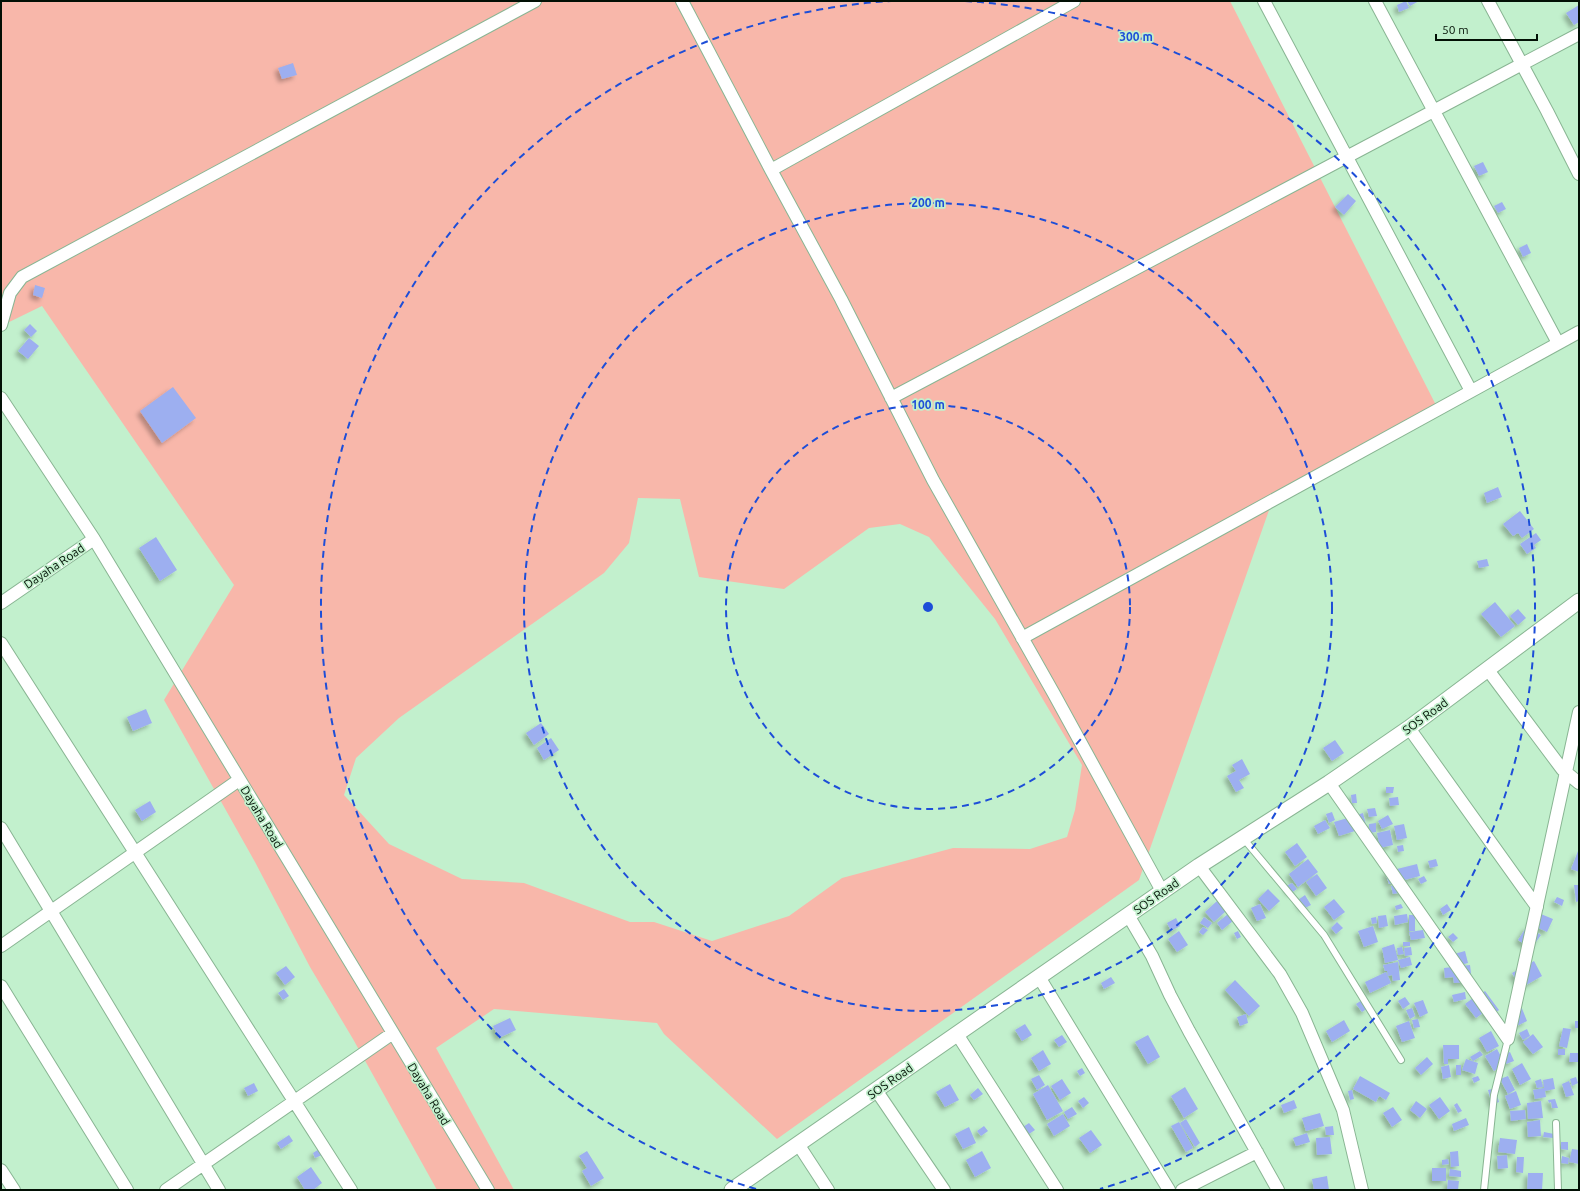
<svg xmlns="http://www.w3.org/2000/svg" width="1580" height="1191" font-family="Ubuntu,sans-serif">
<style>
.green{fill:#f8b7aa;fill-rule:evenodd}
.building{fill:#9daff0;filter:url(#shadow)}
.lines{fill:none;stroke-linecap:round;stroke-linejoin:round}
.service-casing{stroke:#89b593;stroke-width:8}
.minor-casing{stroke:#89b593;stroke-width:14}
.tertiary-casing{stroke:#89b593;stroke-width:17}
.service{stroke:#fff;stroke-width:6}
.minor{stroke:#fff;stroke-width:12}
.tertiary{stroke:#fff;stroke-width:15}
.ring{fill:none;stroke:#1d4ed8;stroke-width:2;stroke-dasharray:7 5}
.labels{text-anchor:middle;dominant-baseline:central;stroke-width:3.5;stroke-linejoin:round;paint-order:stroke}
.street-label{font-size:12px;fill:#021005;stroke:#c2f0cd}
.centre{fill:#1d4ed8;stroke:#c2f0cd;stroke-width:2}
.ring-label{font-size:12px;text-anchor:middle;font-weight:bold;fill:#1d4ed8;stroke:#c2f0cd;stroke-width:3.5;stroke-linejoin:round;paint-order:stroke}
</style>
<defs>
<filter id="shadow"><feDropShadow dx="-3.5" dy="3.5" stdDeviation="2" flood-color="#0004"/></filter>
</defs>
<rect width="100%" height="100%" fill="#c2f0cd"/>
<path class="green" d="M1 1H1230L1440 413 1274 496 1139 880 777 1139 664 1034 657 1023 494 1009 436 1048 514 1190H437L353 1039 310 967 255 862 164 700 234 585 42 306 1 326ZM638 498 680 499 699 577 784 589 869 528 900 524 929 537 995 619 1082 765 1075 810 1067 837 1030 849 953 848 842 878 789 916 712 941 654 922H630L524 883 462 879 389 844 344 795 356 758 399 718 604 573 629 543Z"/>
<path class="building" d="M1406 1 1409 8 1399 12 1397 5Z
M1407 1H1419L1410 6Z
M1579 5V22L1574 25 1566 13Z
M293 63 297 75 282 79 278 68Z
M1483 162 1488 172 1479 176 1474 166Z
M1348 194 1356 201 1344 215 1335 207Z
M1502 202 1506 209 1498 213 1494 206Z
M1527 244 1531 253 1523 257 1519 248Z
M35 285 45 288 42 298 33 295Z
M30 324 37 331 31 337 24 330Z
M29 338 39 346 28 359 18 351Z
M173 387 196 418 162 443 140 411Z
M1498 487 1502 497 1487 503 1484 493Z
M1520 511 1534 529 1522 538 1518 533 1513 536 1503 524Z
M1536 533 1541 540 1534 545 1536 548 1527 554 1520 544Z
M156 537 177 570 160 581 139 548Z
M1487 559 1489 566 1479 568 1477 561Z
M1495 602 1515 626 1501 637 1481 614Z
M1518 609 1526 618 1518 625 1510 616Z
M146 709 152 723 133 731 127 717Z
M541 723 549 734 534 745 526 733Z
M551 738 559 750 544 760 537 748Z
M1335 740 1344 753 1332 761 1323 748Z
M1242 759 1250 774 1239 780 1244 788 1236 792 1227 776 1236 771 1232 765Z
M1386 787H1394L1393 793H1386Z
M1356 794 1357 803H1352L1351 795Z
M1398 797 1399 805 1390 806 1389 798Z
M150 801 156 812 142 821 135 810Z
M1375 808 1377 816 1369 817 1367 809Z
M1332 812 1335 820 1329 823 1326 814Z
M1363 813 1367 829 1354 816Z
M1388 815 1393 824 1382 829 1378 821Z
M1351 817 1355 831 1339 836 1334 822Z
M1325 820 1330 828 1318 834 1314 826Z
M1376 823V832L1369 833V824Z
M1404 824 1407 838 1397 840 1394 826Z
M1390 830 1393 845 1380 848 1377 833Z
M1297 843 1307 857 1295 866 1285 852Z
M1403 845 1404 851 1398 852 1397 846Z
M1578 851 1579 852V872L1571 869Z
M1308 859 1318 872 1298 887 1289 874Z
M1436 859 1438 866 1430 868 1428 861Z
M1417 864 1420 876 1389 884 1385 872Z
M1317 874 1327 888 1316 896 1306 882Z
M1424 876 1427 881 1421 884 1418 879Z
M1292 883 1297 889 1291 893 1286 886Z
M1407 883 1409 891 1393 894 1391 886Z
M1574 885H1579V901L1576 902Z
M1268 889 1280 901 1269 911 1258 899Z
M1305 895 1311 905 1303 909 1298 900Z
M1557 897 1564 900 1562 906 1554 902Z
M1334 899 1345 912 1334 920 1324 907Z
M1217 901 1226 911 1214 922 1205 912Z
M1260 904 1266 918 1257 921 1251 908Z
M1401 904 1403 908 1396 910 1395 906Z
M1447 904 1451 910 1443 915 1440 909Z
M1536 912 1553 919 1547 932 1530 924Z
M1228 914 1233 921 1222 930 1217 923Z
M1407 914 1408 922 1395 925 1394 916Z
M1386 915 1388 926 1379 928 1378 916Z
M1409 915H1415V931H1409Z
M1204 917 1212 923 1208 928 1200 923Z
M1376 917 1377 923 1372 924 1371 918Z
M1176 918 1180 926 1171 931 1167 923Z
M1337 922 1343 928 1336 934 1331 928Z
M1373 926 1378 942 1364 947 1358 931Z
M1527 926 1541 935 1531 949 1518 940Z
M1203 927 1208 930 1203 935 1199 932Z
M1423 930 1425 938 1411 940 1409 932Z
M1179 931 1188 945 1177 952 1168 939Z
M1238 931 1241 937 1237 939 1234 933Z
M1453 933 1458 938 1453 942 1448 937Z
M1403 942H1410V946H1403Z
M1394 944 1398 960 1385 963 1382 948Z
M1402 947 1404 954 1398 955 1397 948Z
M1411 947 1412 955 1405 956 1404 948Z
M1465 951 1468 963 1457 966 1454 954Z
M1410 957 1412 965 1401 968 1398 960Z
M1534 961 1542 976 1521 988 1512 973Z
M1398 962 1400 980 1393 981 1392 975 1388 976 1387 971H1385L1383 965Z
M1470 965 1472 982 1454 983 1453 977 1445 978 1444 968Z
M286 966 295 977 285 985 276 973Z
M1386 972 1391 983 1370 993 1365 982Z
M1111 977 1115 983 1104 989 1101 983Z
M1235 980 1260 1006 1249 1016 1225 990Z
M284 989 289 996 283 1000 278 993Z
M1485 991 1499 1010 1489 1018 1475 998Z
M1465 992 1466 999 1454 1002 1452 995Z
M1405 997 1410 1004 1403 1009 1398 1001Z
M1473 998 1483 1013 1476 1018 1465 1004Z
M1362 1000 1368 1008 1362 1012 1356 1004Z
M1423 1000 1428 1013 1420 1017 1414 1003Z
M1521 1006 1527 1021 1517 1026Z
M1412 1008 1415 1016 1410 1019 1406 1010Z
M1246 1014 1248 1023 1240 1026 1237 1017Z
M510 1018 516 1030 499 1038 493 1026Z
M1418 1019 1420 1027 1414 1028 1412 1020Z
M1344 1020 1350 1031 1332 1042 1326 1031Z
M1409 1021 1415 1038 1402 1042 1396 1026Z
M1575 1021H1579V1028H1575Z
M1025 1024 1032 1035 1022 1041 1015 1030Z
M1563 1028 1571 1029 1567 1048 1559 1046Z
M1527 1029 1530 1036 1523 1040 1519 1033Z
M1491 1031 1499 1046 1487 1052 1479 1038Z
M1533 1034 1543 1047 1533 1054 1523 1042Z
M1062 1035 1067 1042 1059 1047 1054 1040Z
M1148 1035 1160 1057 1148 1064 1135 1042Z
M1443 1045H1459V1059H1448V1064H1444Z
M1497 1049 1505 1064 1494 1071 1485 1056Z
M1558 1049H1565V1055H1558Z
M1043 1050 1051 1064 1039 1071 1031 1058Z
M1480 1051 1483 1055 1473 1061 1470 1057Z
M1510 1052 1514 1061 1506 1064 1503 1055Z
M1570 1053H1579V1062H1569Z
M1427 1057 1433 1064 1421 1075 1415 1068Z
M1466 1059 1478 1063 1475 1074 1462 1070Z
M1522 1063 1531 1079 1520 1085 1512 1069Z
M1449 1065 1451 1077 1443 1079 1441 1067Z
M1456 1065H1461V1075H1456Z
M1082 1068 1085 1073 1080 1076 1077 1071Z
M1039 1075 1045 1085 1037 1090 1031 1079Z
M1360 1076 1390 1093 1386 1100 1379 1096 1376 1102 1353 1089Z
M1478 1076 1480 1080 1474 1083 1472 1078Z
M1508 1076 1515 1090 1508 1094 1500 1079Z
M1576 1077 1578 1083 1572 1086 1570 1079Z
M1553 1078 1555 1089 1545 1091 1546 1097 1535 1099 1533 1090 1544 1088 1543 1080Z
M1062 1079 1071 1093 1060 1100 1051 1086Z
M1541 1079 1543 1087 1537 1088 1535 1081Z
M1569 1081 1574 1095 1566 1097 1562 1084Z
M254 1083 258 1091 248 1096 244 1088Z
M950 1084 959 1100 945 1107 936 1092Z
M1048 1085 1063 1111 1047 1120 1033 1094Z
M1185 1087 1198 1109 1184 1118 1171 1096Z
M978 1088 983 1094 974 1100 970 1095Z
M1492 1089 1493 1092 1496 1091 1499 1102 1492 1105 1488 1090Z
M1352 1090 1354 1099 1350 1100 1348 1091Z
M1516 1091 1521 1105 1510 1109 1505 1096Z
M1084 1097 1089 1103 1083 1108 1078 1101Z
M1440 1097 1450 1111 1439 1119 1429 1105Z
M1555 1099 1558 1108H1552L1551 1102 1549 1103 1548 1100Z
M1294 1100 1297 1108 1284 1113 1281 1105Z
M1416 1101 1427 1109 1420 1118 1410 1110Z
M1541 1101 1543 1118 1528 1119 1527 1103Z
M1457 1103 1462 1111 1458 1113 1454 1105Z
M1072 1107 1077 1114 1068 1119 1064 1112Z
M1393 1107 1402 1120 1392 1127 1383 1113Z
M1525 1110 1526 1119 1511 1121 1510 1111Z
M1320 1113 1324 1126 1306 1131 1302 1118Z
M1063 1114 1070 1126 1054 1136 1047 1124Z
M1466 1118 1469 1125 1454 1131 1452 1124Z
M1186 1119 1200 1143 1195 1147 1180 1123Z
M1540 1120 1541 1136 1528 1137 1527 1122Z
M1179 1122 1193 1148 1186 1152 1171 1126Z
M1029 1123 1035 1130 1029 1134 1023 1127Z
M984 1126 988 1131 981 1136 977 1131Z
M1333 1126 1334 1135H1326L1325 1127Z
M969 1127 976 1143 963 1149 955 1134Z
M1091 1130 1102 1145 1090 1153 1079 1138Z
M1544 1132 1554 1134 1553 1138 1543 1137Z
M1307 1133 1310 1142 1296 1146 1293 1138Z
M289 1135 293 1141 281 1149 277 1143Z
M1330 1137 1332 1154 1317 1155 1316 1138Z
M1500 1138 1517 1140 1515 1154 1498 1152Z
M1561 1142H1568V1150L1561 1149Z
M319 1149 322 1155 315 1158 313 1153Z
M1572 1149 1579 1150V1164L1569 1162Z
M587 1151 604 1178 591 1186 582 1171 587 1168 579 1156Z
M982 1151 991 1168 975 1177 966 1160Z
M1458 1151 1459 1166 1451 1167 1450 1152Z
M1507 1155 1508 1168 1498 1169 1497 1156Z
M1562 1156 1569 1158 1568 1164 1561 1163Z
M1517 1157H1524L1523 1173 1516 1172Z
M1448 1159 1449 1164 1442 1165V1160Z
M311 1167 322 1183 313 1190H305L297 1177Z
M1432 1168H1446V1181H1432Z
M1450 1169 1461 1171V1177L1449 1176Z
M1528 1173H1543L1542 1190H1527Z
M1327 1176 1329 1190H1314L1312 1179Z
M1448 1180 1459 1181 1458 1190H1447Z"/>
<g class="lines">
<g class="service-casing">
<path id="service" d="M1243 838 1324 935 1401 1060
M1556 1123 1558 1190
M1484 1190 1494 1095 1508 1039"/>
</g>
<g class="minor-casing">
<path id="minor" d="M682 1 771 170 841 299 933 480 1054 694 1162 891
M1264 1 1471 391
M1375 1 1558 343
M1488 1 1547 111 1579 174
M771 170 1074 1
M1 325 10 293 22 277 535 1
M1 398 94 539
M891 398 1579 34
M1 603 94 539 488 1190
M1022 638 1579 332
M1 643 351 1190
M1488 670 1562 769 1579 783
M1409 728 1537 907
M1329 783 1508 1039 1579 712
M1 828 219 1190
M1199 866 1280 974 1302 1013 1343 1110 1362 1190
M1128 915 1152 956 1170 995 1189 1031 1278 1190
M1 946 239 780
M1039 977 1169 1190
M1 986 127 1190
M957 1034 1057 1190
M876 1090 944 1190
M798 1144 828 1190
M1 1170 14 1190
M166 1190 393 1033
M1182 1190 1257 1152"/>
</g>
<g class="tertiary-casing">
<path id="tertiary" d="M732 1190 1199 866 1329 783 1409 728 1579 601"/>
</g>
<use href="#service" class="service"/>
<use href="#minor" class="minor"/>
<use href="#tertiary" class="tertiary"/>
</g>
<g class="ring">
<circle cx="928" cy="607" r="202"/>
<circle cx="928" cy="607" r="404"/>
<path d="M756 1189A607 607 0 0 1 891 1M965 1A607 607 0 0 1 1100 1189"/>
</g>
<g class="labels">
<g class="street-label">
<text transform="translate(54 566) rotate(-34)">Dayaha Road</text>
<text transform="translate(1425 716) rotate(-36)">SOS Road</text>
<text transform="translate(262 817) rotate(59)">Dayaha Road</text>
<text transform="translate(1156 896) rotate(-35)">SOS Road</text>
<text transform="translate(890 1081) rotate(-35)">SOS Road</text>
<text transform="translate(429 1094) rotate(59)">Dayaha Road</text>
</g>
</g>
<circle cx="928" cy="607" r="6" class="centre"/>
<g class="ring-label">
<text x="1136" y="41">300 m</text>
<text x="928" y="207">200 m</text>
<text x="928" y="409">100 m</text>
</g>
<rect width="1580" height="1191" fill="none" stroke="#021005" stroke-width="4"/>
<path d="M1436 34v6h101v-6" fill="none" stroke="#021005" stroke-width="2"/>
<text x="1442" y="34" font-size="12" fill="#021005" stroke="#c2f0cd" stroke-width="3" paint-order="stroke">50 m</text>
</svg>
